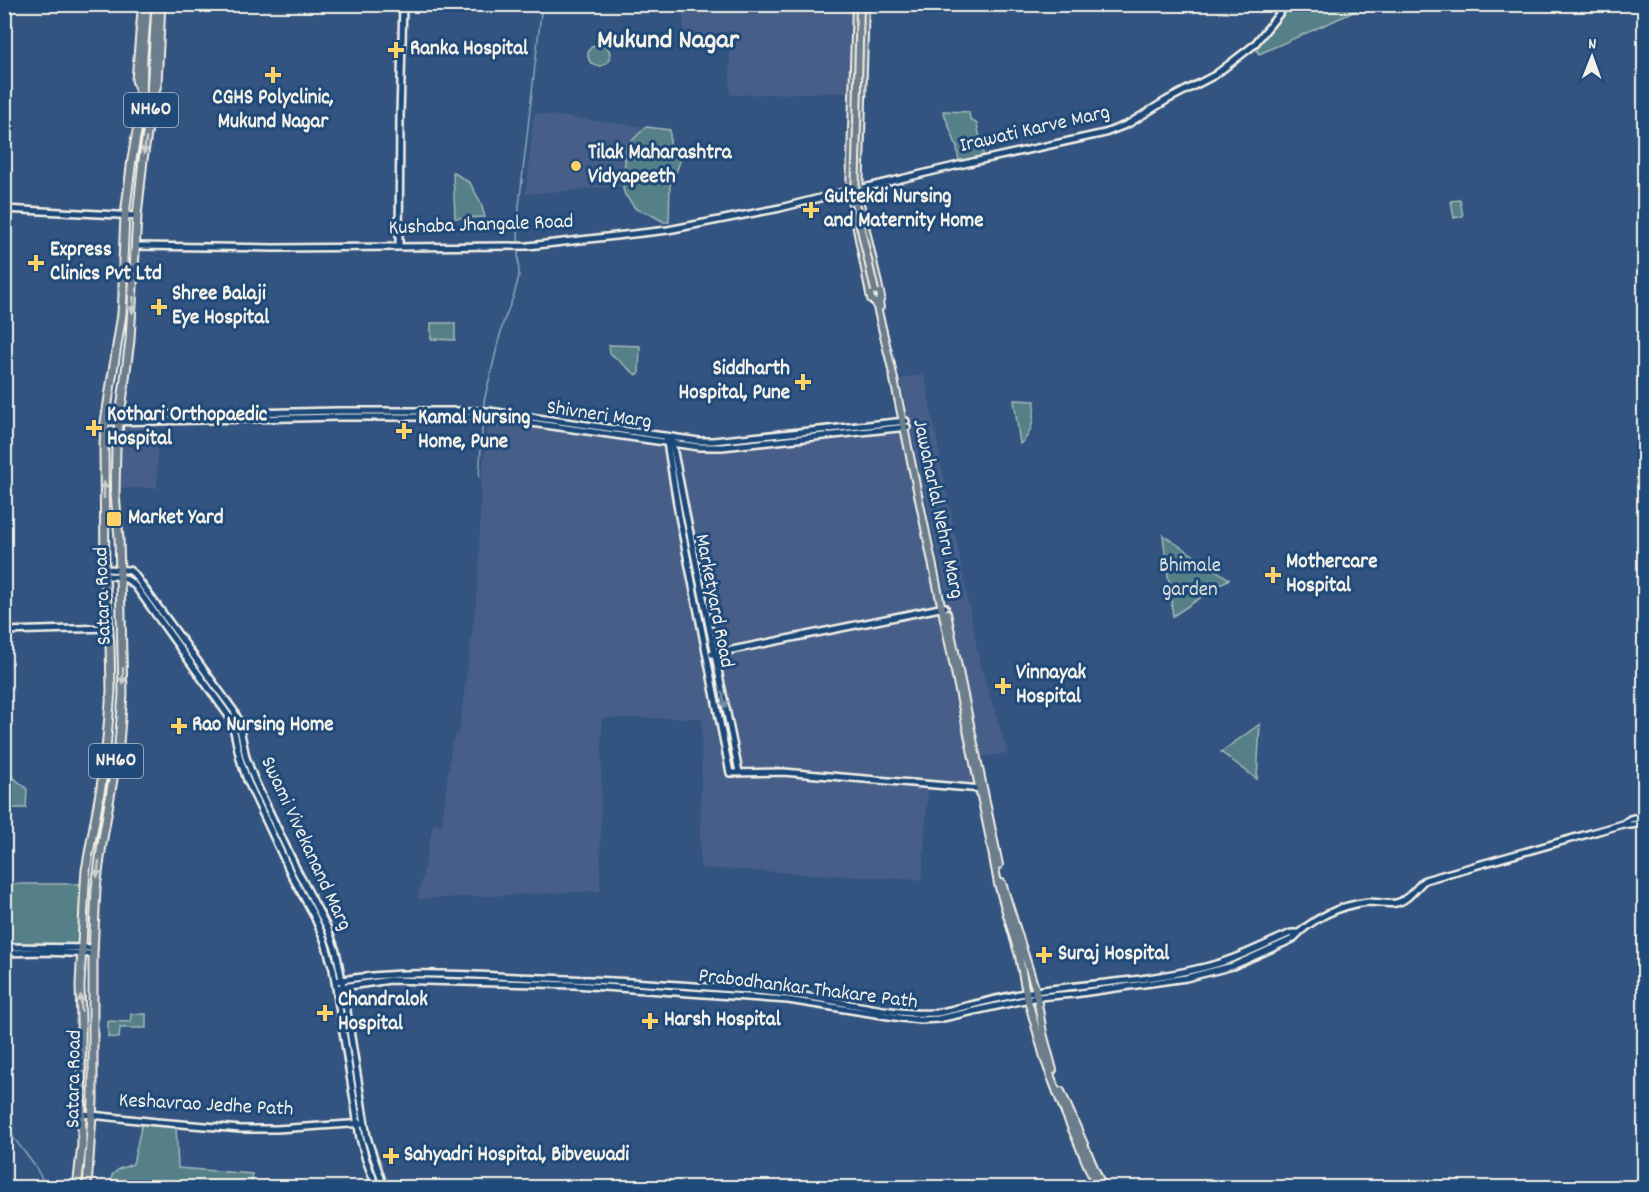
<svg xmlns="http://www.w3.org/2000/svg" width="1649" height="1192" font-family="Dekko,sans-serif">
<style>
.built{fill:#465f88}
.green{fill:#548088;stroke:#a4b8b8;stroke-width:1.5}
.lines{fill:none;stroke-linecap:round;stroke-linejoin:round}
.stream{stroke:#89a7bc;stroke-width:1.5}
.tertiary-casing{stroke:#f4f1e8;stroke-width:10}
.secondary-casing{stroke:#f4f1e8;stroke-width:10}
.primary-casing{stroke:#f4f1e8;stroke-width:10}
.trunk-casing{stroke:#f4f1e8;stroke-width:11}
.tertiary{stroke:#1f4a7a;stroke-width:5}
.secondary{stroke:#1f4a7a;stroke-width:5}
.primary{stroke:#6c7d8b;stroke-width:6}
.trunk{stroke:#6c7d8b;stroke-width:7}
.primary-bridge-casing{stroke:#f4f1e8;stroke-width:10;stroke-linecap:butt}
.primary-bridge{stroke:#6c7d8b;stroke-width:6}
.oneway{fill:#cbcecc}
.oneway2{fill:#748da6}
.poi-dot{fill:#ffd166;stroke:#1f4a7a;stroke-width:2}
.labels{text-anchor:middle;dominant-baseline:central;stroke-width:6;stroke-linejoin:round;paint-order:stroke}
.shield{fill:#1f4a7a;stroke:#b4bfc7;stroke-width:1.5}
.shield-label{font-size:20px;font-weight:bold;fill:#f4f1e8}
.poi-label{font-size:21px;font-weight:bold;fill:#f4f1e8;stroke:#1f4a7a;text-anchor:start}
.street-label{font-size:21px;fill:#f4f1e8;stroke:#1f4a7a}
.park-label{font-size:21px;fill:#dce0da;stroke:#1f4a7a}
.district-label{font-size:27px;font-weight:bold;fill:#f4f1e8;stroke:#1f4a7a}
</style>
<rect width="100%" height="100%" fill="#335481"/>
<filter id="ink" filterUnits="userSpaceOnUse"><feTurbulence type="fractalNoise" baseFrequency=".0167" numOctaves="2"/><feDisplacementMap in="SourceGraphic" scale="12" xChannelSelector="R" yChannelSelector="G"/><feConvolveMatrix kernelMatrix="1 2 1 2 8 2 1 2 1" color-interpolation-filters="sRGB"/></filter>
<g filter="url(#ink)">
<path class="built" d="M683 5H854L853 87 847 92 730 95V49H684Z
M534 113 645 127 625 145 623 186 526 194Z
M924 374 980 664 1008 753 982 757 900 379Z
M489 420 684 449 731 448 901 430 976 792 928 788 922 880 700 868 702 718H602L600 891 418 899 433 824 442 825 452 741 459 732 475 610 479 566 481 482Z
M121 426H157V488H122Z"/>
<path class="green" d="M1286 5H1356V11L1259 54 1255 46Z
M588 55a11 11 0 1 1 22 0a11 11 0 1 1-22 0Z
M943 111 969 112 970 119 977 124 984 158 959 163 957 147Z
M646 127 670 130V147L680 148 681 158 676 173 670 184 669 222H664L650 214 636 209 625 195 623 189 626 146Z
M453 172 470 183 480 201 485 217 455 218Z
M1460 200 1463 216 1454 218 1451 201Z
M431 323H455V340L431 339Z
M609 345 640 346 639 374 636 375 610 353Z
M1014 400 1035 401C1034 416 1033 434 1020 444Z
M1163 535 1229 579 1173 616Z
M1260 724 1257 779 1221 752Z
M5 770 27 789 26 808H5Z
M5 884H85L82 944 5 945Z
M131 1014H146V1028H120L119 1038 108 1037V1021L131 1022Z
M142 1123 176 1125 178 1168 252 1174 253 1187 112 1188V1175L119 1169 133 1164Z"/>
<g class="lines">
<path class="stream" d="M518 244 519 206 542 4
M479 477 484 401 503 323 514 295 519 276 518 249
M4 1125 35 1166 47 1188"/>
<g class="tertiary-casing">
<path id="tertiary" d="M4 209 137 216
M136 246 273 248 528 246 668 230 780 208 852 190
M399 246 400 116 403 4
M666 436 679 516 730 773 783 772 982 789
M671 437 686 514 739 772
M4 631 109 628
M712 654 945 607
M4 947 94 948
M4 953 44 952 93 954
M82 1114 157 1122 241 1129H277L364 1123"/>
</g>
<g class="secondary-casing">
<path id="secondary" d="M859 189 959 165 1105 133 1128 124 1167 100 1215 75 1254 45 1287 4
M106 416 339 411H489L699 441H713L906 421
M105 422 340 417H489L699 447H722L907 427
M105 569 129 570 134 574 234 711 238 719 246 757 254 779 297 870 328 929 336 951 342 980 367 1137C372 1154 379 1170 384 1188
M105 576C120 576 125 576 136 587L228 715 232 722 240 759 247 780 292 876 314 916 324 939 333 969 360 1138 366 1160 377 1188
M1623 824 1630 819 1644 816
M335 981C395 970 456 974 516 977 607 980 698 985 788 994 838 999 887 1016 937 1013 969 1006 1004 996 1036 991 1092 983 1150 981 1205 967 1235 960 1263 945 1291 933H1299
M336 988 390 980 575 985 788 1000 901 1018 920 1020 938 1019 1038 997 1074 994 1186 978 1233 966 1293 939C1311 919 1340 905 1368 902 1377 902 1387 905 1396 903 1408 901 1416 887 1425 880L1623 824 1631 825 1644 823"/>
</g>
<g class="primary-casing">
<path id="primary" d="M856 4 850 190 851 199 871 299 876 303 891 365 989 835 998 884 1019 956 1026 993 1045 1061 1063 1108 1097 1188
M865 4 859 199 881 297 879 303 880 307
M947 613 999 865
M1002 883 1036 991 1043 1033 1053 1070
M1061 1091 1103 1188"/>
</g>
<g class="trunk-casing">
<path id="trunk" d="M140 92 136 80 142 11
M151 95 156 4
M77 1188 82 1145 81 1019 80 986 85 884 86 870 101 787 106 750 111 691 110 644 105 576 104 447 105 422 122 314 123 294V261L125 215 132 159 142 104 143 56 147 4
M87 1188 93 1101V954L96 888 102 844 119 744 123 694 119 538 115 494 116 448 130 340 137 216 143 160 151 108 157 84 161 4"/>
</g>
<use href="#tertiary" class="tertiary"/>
<use href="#secondary" class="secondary"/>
<use href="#primary" class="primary"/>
<use href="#trunk" class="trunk"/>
<g class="primary-bridge-casing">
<path id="primary-bridge" d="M860 4 855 203 875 291"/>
</g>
<use href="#primary-bridge" class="primary-bridge"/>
</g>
<defs><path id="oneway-solid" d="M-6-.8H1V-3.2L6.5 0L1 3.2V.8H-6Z" transform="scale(1.5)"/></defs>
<g class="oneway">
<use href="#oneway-solid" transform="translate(145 146) rotate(99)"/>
<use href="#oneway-solid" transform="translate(133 305) rotate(94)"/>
<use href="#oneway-solid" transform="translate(104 490) rotate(-90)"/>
<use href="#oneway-solid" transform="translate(123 676) rotate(90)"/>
<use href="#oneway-solid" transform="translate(98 869) rotate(97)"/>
<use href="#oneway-solid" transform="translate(81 1003) rotate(-93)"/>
</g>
<use class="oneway2" href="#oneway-solid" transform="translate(724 700) rotate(78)"/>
</g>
<g class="poi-dot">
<path d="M393 41h6v6h6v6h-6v6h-6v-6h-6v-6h6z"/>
<path d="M270 66h6v6h6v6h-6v6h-6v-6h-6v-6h6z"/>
<circle cx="576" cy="166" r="6"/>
<path d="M808 201h6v6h6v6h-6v6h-6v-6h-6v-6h6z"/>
<path d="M33 254h6v6h6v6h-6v6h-6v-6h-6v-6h6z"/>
<path d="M156 298h6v6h6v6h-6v6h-6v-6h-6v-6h6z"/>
<path d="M800 373h6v6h6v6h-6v6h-6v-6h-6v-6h6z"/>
<path d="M91 419h6v6h6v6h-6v6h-6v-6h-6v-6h6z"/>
<path d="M401 422h6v6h6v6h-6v6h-6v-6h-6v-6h6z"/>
<rect x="106" y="511" width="16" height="16" rx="3"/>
<path d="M1270 566h6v6h6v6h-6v6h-6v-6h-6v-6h6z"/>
<path d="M1000 677h6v6h6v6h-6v6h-6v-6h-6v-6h6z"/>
<path d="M176 717h6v6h6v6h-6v6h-6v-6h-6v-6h6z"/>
<path d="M1041 946h6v6h6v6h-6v6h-6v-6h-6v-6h6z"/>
<path d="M322 1004h6v6h6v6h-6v6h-6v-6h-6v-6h6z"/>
<path d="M647 1012h6v6h6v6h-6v6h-6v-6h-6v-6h6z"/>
<path d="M388 1147h6v6h6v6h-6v6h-6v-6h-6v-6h6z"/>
</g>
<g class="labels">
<g class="shield">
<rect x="124" y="93" width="54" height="34" rx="4.5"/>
<rect x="89" y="744" width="54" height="34" rx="4.5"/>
</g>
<g class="shield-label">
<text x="151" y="110">NH60</text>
<text x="116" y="761">NH60</text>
</g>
<g class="poi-label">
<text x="410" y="50">Ranka Hospital</text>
<text x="273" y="99" text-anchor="middle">CGHS Polyclinic,<tspan x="273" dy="24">Mukund Nagar</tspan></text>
<text x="588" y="154">Tilak Maharashtra<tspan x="588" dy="24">Vidyapeeth</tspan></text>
<text x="824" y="198">Gultekdi Nursing<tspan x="824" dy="24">and Maternity Home</tspan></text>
<text x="50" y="251">Express<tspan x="50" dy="24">Clinics Pvt Ltd</tspan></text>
<text x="172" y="295">Shree Balaji<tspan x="172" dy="24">Eye Hospital</tspan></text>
<text x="790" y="370" text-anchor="end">Siddharth<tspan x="790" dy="24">Hospital, Pune</tspan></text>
<text x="107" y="416">Kothari Orthopaedic<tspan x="107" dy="24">Hospital</tspan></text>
<text x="418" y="419">Kamal Nursing<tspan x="418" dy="24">Home, Pune</tspan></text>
<text x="128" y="519">Market Yard</text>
<text x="1286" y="563">Mothercare<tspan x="1286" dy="24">Hospital</tspan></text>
<text x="1016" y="674">Vinnayak<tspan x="1016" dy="24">Hospital</tspan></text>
<text x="192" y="726">Rao Nursing Home</text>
<text x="1058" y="955">Suraj Hospital</text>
<text x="338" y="1001">Chandralok<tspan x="338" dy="24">Hospital</tspan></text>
<text x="664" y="1021">Harsh Hospital</text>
<text x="404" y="1156">Sahyadri Hospital, Bibvewadi</text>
</g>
<g class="street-label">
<text transform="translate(1035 130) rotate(-13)">Irawati Karve Marg</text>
<text transform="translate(481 226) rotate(-2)">Kushaba Jhangale Road</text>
<text transform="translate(599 416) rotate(8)">Shivneri Marg</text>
<text transform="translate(937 509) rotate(78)">Jawaharlal Nehru Marg</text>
<text transform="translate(104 596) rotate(-92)">Satara Road</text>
<text transform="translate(713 601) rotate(79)">Marketyard Road</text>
<text transform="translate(305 844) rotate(65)">Swami Vivekanand Marg</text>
<text transform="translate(808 990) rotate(7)">Prabodhankar Thakare Path</text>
<text transform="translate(75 1079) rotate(-89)">Satara Road</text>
<text transform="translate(206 1106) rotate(3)">Keshavrao Jedhe Path</text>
</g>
<g class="park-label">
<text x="1190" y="567">Bhimale<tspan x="1190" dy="24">garden</tspan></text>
</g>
<g class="district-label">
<text x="668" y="41">Mukund Nagar</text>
</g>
</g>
<rect width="1649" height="1192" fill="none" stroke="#1f4a7a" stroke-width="24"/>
<rect x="12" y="12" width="1625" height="1168" fill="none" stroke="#f4f1e8" stroke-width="2" filter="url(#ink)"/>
<g transform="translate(1592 57) rotate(1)" stroke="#1f4a7a" stroke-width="4.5" paint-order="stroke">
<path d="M0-4.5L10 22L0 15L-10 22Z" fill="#f4f1e8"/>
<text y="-9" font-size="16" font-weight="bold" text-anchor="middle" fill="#f4f1e8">N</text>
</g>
</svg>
